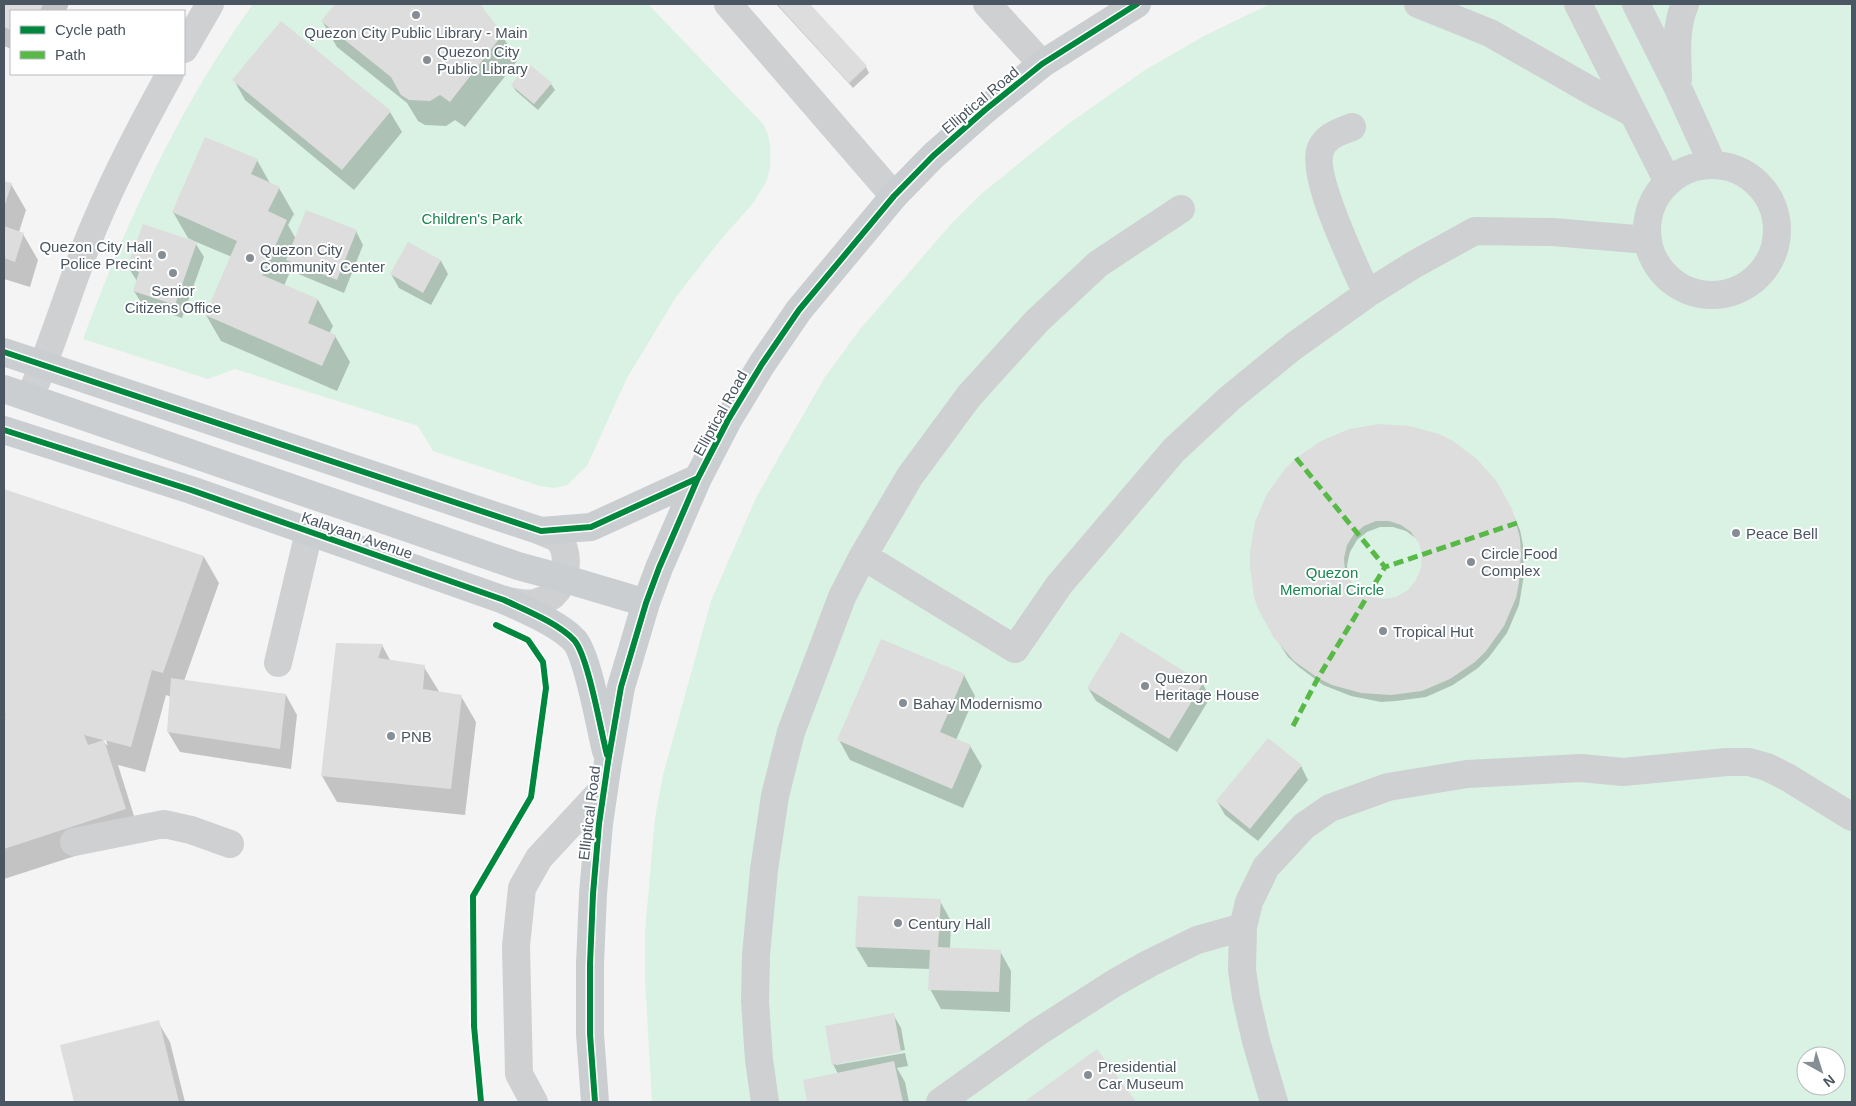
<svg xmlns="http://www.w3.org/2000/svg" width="1856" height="1106" font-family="Helvetica,sans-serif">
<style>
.green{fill:#d9f2e3;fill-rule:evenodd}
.shadow{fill:#0003;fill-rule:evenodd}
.building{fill:#ddddde;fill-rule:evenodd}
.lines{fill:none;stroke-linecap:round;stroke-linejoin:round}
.minor{stroke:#ced0d2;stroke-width:28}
.major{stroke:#caced1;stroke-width:28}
.quiet{stroke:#58b947;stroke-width:5;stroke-dasharray:10 5;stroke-linecap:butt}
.cycleway-casing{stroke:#fff;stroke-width:9}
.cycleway{stroke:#00873e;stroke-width:6}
.poi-dot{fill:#868d94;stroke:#fff;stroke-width:2}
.labels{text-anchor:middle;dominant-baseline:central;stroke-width:4;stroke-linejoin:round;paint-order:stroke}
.poi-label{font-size:15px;fill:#4a5661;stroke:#fff;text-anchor:start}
.street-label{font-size:15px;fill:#4a5661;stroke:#fff}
.park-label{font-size:15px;fill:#17864f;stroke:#fff}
</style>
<rect width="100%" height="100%" fill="#f4f4f4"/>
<path class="green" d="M253 4H648L763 124 768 134 770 146V169L766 182 754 202 718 243 676 297 627 378 587 466 567 485 555 488 540 486 433 451 418 426 235 369 208 379 83 339C127 221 179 107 253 4Z
M1270 4H1852V1102H652L645 978V932L655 818 663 775 711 601 756 498 780 455 825 377 861 328 952 223 980 195 1064 127 1145 70 1204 36ZM1806 1056H1836V1086H1806Z"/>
<path class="shadow" d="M4 4H69L66 11H11V49L4 46Z
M336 4H478L502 35 517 61 465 127 455 120 446 126 425 125 418 121 407 103 337 47 322 21Z
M776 4H808L866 67 869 73 853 88Z
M234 80 390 112 402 132 354 190 245 100Z
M551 84 555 90 538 110 516 91 512 85Z
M257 160 271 185 279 188 294 214 288 225 296 239 356 231 363 245 344 293 296 273 292 267 284 286 318 300 333 326 329 334 335 336 350 362 337 391 221 341 206 315 232 257 194 241 204 257 182 318 142 304 134 291 137 281 128 267 193 242 194 241 188 238 173 212Z
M4 182 11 184 26 210 19 232 23 234 38 260 30 287 4 279Z
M408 243 441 261 448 274 431 305 399 288 391 274Z
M4 491 204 557 219 583 184 681 286 695 297 715 291 769 180 752 168 732 171 697 166 695 145 772 118 765 140 835 4 879ZM101 734H104L108 746 104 742Z
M1508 503 1520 530 1523 545 1524 575 1519 605 1507 633 1489 657 1478 668 1453 685 1426 697 1396 701 1381 702 1351 696 1323 685 1299 667 1288 657 1271 631 1256 522ZM1380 527H1393L1406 531 1417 539 1420 544 1423 555V569L1417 581 1409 591 1397 598 1384 600 1371 598 1359 592 1348 578 1347 565 1350 552 1357 540 1367 532Z
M1122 634 1203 684 1210 698 1177 752 1096 701 1088 688Z
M338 644 382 645 391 662 424 667 440 693 461 696 476 722 465 815 337 802 322 776Z
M964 675 975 696 956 740 970 746 982 766 963 808 850 760 839 740Z
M1301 766 1308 780 1258 841 1225 815 1217 801Z
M940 901 951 921 950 949 1000 951 1011 971 1010 1012 941 1009 930 989 931 969 868 967 856 947Z
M893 1014 901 1028 905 1050 836 1063V1065L905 1053 908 1066 897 1068 905 1082 909 1102H809L804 1081 838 1074 833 1064Z
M158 1022 170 1042 185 1102H76L62 1046Z
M1097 1050 1134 1102H1026Z"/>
<path class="building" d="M4 4H43L40 11H11V30L4 27Z
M335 4H480L503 34 450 102 440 95 430 101 409 100 401 95 391 77 321 21Z
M777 4H810L867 66 849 83Z
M281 21 391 111 342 170 232 80Z
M528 63 552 83 534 104 511 85Z
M205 137 258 159 251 174 280 187 268 211 287 220 262 275 318 299 308 323 336 335 322 366 205 315 237 241 172 212Z
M4 181 12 183 4 207Z
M306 210 357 230 337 280 286 260Z
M143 224 197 242 175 305 133 291 139 272 127 267Z
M4 226 24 233 15 262 4 258Z
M408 242 441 260 423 293 390 274Z
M1379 424 1410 426 1439 434 1453 441 1477 459 1497 482 1512 509 1520 538 1521 553 1519 583 1516 598 1504 626 1486 651 1475 662 1450 679 1422 691 1391 695 1361 693 1332 685 1318 678 1294 661 1274 638 1259 611 1254 597 1250 567V552L1255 522 1267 494 1285 469 1296 458 1321 441 1349 429ZM1376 521H1389L1401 525 1411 532 1419 543 1422 555 1421 568 1416 580 1408 590 1396 597 1384 599 1371 597 1359 591 1351 582 1345 571 1344 558 1347 545 1354 534 1364 526Z
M4 489 204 556 163 673 152 670 131 747 104 740 126 809 4 849V715L7 714H4ZM84 735 103 740H104L88 745Z
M1121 632 1203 683 1169 739 1087 688Z
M881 639 965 674 940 732 971 745 952 789 837 740Z
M336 643 383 644 378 658 425 665 423 689 462 695 451 789 321 776Z
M171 678 286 694 280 749 167 732Z
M1268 738 1302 765 1250 829 1216 801Z
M858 896 941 899 938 947 1001 950 999 992 928 990 930 950 855 947Z
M894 1013 901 1052 832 1065 825 1026Z
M159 1020 179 1102H74L60 1045Z
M1097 1049 1136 1102H1024Z
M894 1061 903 1102H807L803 1080Z"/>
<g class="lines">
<path class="minor" d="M728 4 894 196
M987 4 1042 64
M1418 4 1490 33 1595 93 1633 113
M1578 4 1668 182
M1636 4 1678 88 1713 165
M184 49 210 4
M1678 79C1677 53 1675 28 1685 4
M1352 127C1340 132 1327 135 1321 148 1309 174 1355 266 1367 294
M1647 230a65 65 0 1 1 130 0a65 65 0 1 1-130 0Z
M30 397C52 346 68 293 88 241 111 183 140 128 170 74
M863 556 1015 649 1059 585 1174 450 1230 398 1294 346 1367 294 1415 264 1475 231 1553 232 1647 240
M504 600C514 602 525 605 535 603 541 601 548 599 553 595 566 583 571 554 559 540 555 536 546 534 541 531
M278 663 309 532
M74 842 164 824 191 830 230 844
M534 1102 519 1074 516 946 522 888 539 858 604 788
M765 1102 759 1060 755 1001 756 955 764 870 775 796 791 732 842 597 863 556 910 476 969 396 1037 321 1098 264 1181 209
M940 1102 1038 1032 1116 982 1150 963 1197 940 1243 927
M1274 1102 1256 1041 1246 997 1242 970 1243 927 1249 902 1266 867 1304 826 1330 808 1388 787 1467 774 1581 768 1623 772 1727 762H1749L1767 767 1787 777 1852 817"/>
<path class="major" d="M4 352 541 531 591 527 698 478
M4 389 518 566 562 578 646 603
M4 430 191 490 504 600C525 610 558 623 574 640 588 655 600 728 606 751
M595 1102 590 1034V964L593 894 599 824 608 762 621 687 646 603 659 568 698 478 728 420 762 364 799 310 894 196 933 156 985 110 1042 64 1137 4"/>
<path class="quiet" d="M1296 458 1385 567 1517 523
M1293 726 1318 678 1385 567"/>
<g class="cycleway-casing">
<path id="cycleway" d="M4 352 541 531 591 527 698 478
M4 430 191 490 504 600C525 610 558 623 574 640 588 655 601 732 607 755
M481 1102 474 1026 473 896 531 797 546 688 543 662 528 640 496 625
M595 1102 590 1034V964L593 894 599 824 608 762 621 687 646 603 659 568 698 478 728 420 762 364 799 310 894 196 933 156 985 110 1042 64 1137 4"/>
</g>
<use href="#cycleway" class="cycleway"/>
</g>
<g class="poi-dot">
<circle cx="416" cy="15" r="5"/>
<circle cx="427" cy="60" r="5"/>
<circle cx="162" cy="255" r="5"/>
<circle cx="250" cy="258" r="5"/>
<circle cx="173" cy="273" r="5"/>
<circle cx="1736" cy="533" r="5"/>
<circle cx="1471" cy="562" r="5"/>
<circle cx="1383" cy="631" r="5"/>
<circle cx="1145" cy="686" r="5"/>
<circle cx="903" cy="703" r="5"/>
<circle cx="391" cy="736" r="5"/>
<circle cx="898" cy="923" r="5"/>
<circle cx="1088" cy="1075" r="5"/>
</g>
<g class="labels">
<g class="poi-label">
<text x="416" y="32" text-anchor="middle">Quezon City Public Library - Main</text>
<text x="437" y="51">Quezon City<tspan x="437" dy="17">Public Library</tspan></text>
<text x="152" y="246" text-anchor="end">Quezon City Hall<tspan x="152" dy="17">Police Precint</tspan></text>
<text x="260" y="249">Quezon City<tspan x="260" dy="17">Community Center</tspan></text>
<text x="173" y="290" text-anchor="middle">Senior<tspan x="173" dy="17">Citizens Office</tspan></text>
<text x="1746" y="533">Peace Bell</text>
<text x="1481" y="553">Circle Food<tspan x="1481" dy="17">Complex</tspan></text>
<text x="1393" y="631">Tropical Hut</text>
<text x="1155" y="677">Quezon<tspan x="1155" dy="17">Heritage House</tspan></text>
<text x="913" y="703">Bahay Modernismo</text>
<text x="401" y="736">PNB</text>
<text x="908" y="923">Century Hall</text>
<text x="1098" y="1066">Presidential<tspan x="1098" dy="17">Car Museum</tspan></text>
</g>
<g class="street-label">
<text transform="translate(980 100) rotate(-40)">Elliptical Road</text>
<text transform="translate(720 413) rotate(-61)">Elliptical Road</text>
<text transform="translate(357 535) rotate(19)">Kalayaan Avenue</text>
<text transform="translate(589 813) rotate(-83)">Elliptical Road</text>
</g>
<g class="park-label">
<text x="472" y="218">Children's Park</text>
<text x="1332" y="572">Quezon<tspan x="1332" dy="17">Memorial Circle</tspan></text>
</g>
</g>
<rect width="1856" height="1106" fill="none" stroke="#4a5661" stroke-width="10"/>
<rect x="10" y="10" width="175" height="65" fill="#ffffff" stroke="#b7bbc0"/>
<rect x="20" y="26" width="25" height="8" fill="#00873e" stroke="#b7bbc0"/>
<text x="55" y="35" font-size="15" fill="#4a5661">Cycle path</text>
<rect x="20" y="51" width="25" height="8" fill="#58b947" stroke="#b7bbc0"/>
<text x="55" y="60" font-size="15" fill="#4a5661">Path</text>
<g transform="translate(1821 1071) rotate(141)"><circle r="24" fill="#ffffff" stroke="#b7bbc0"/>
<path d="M0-4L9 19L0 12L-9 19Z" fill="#868d94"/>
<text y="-8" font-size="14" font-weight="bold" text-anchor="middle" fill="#4a5661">N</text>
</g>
</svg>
